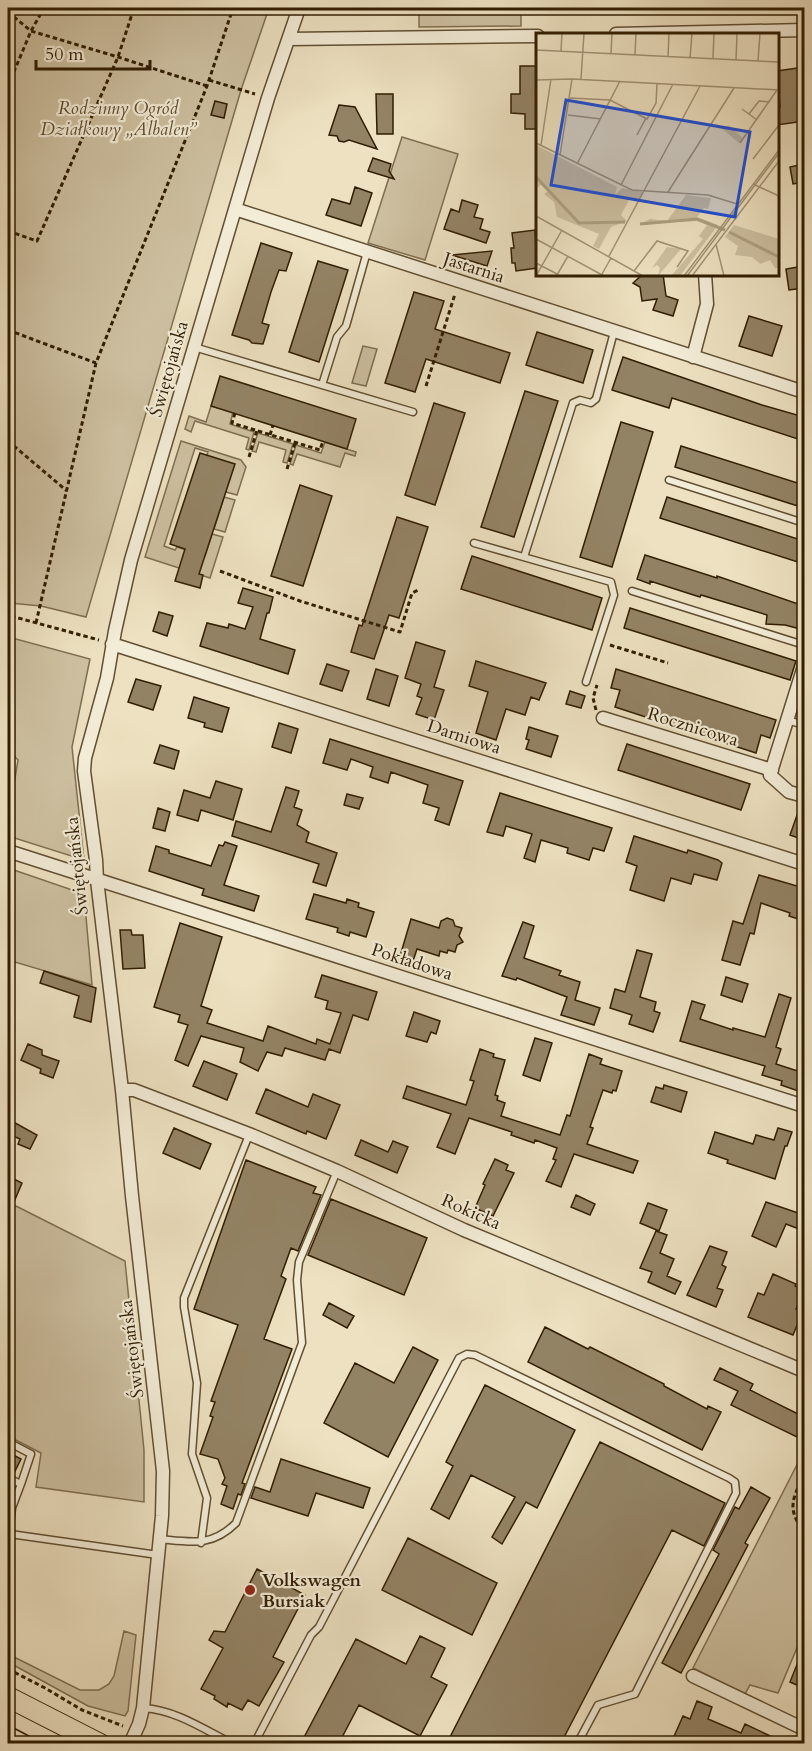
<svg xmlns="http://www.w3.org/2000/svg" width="812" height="1751" font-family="Cardo,serif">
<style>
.green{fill:#cdc0a1;stroke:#7f6f52;stroke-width:1.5}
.building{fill:#938365;stroke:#311e02;stroke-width:1.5}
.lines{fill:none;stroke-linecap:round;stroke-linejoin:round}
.lane-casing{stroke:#604f32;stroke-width:9}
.street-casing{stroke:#604f32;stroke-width:15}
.primary-casing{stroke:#311e02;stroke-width:22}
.path{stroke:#311e02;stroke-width:3;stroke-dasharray:4.5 3;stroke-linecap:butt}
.lane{stroke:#f3ecd7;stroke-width:6}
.street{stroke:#f3ecd7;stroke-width:12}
.primary{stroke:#ede1c1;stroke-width:20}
.tram{stroke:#311e02;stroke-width:1.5}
.poi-dot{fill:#8f2418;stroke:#f3ecd7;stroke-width:2}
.labels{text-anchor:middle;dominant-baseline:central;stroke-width:4.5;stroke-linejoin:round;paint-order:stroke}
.park-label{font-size:18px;font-style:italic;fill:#604f32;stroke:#f3ecd7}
.street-label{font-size:18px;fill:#311e02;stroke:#f3ecd7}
.poi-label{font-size:18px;font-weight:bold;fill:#311e02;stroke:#f3ecd7;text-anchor:start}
.inset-river{fill:none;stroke:#ad9f80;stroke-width:3}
.inset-road{fill:none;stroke:#a29375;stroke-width:1.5}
.view{fill:#1d4ed8;fill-opacity:0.15;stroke:#1d4ed8;stroke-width:3}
.inset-edge{fill:none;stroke:#311e02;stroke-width:3}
</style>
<rect width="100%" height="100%" fill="#ede1c1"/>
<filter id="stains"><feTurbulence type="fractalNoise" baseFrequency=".00333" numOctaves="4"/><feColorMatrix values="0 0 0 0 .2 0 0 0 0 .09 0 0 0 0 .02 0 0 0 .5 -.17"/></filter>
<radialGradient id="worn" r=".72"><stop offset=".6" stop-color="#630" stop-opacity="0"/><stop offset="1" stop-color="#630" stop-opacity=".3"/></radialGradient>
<path class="green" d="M8 8H269L241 90 86 617 41 606 10 603 12 638 90 659 72 747 84 860 8 836V821L18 760 8 750Z
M419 8H521V26L419 27Z
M402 137 458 154 425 260 368 243Z
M363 346 377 349 366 386 352 383Z
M211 406 233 412 230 424 254 432 249 450 246 449 249 438 195 421 191 432 185 429 189 416 206 422Z
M258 433 293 444 287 463 283 462 286 450 259 442 256 452 252 451Z
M181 441 241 460 246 467 237 495 226 492 207 455 208 452 195 448 164 546 175 550 177 547 205 556 212 534 223 537 210 578 145 557Z
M325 442 356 452 355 456 345 453 340 467 297 454 293 465 290 464 296 445 321 453Z
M224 497 235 500 225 532 214 529Z
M8 868 84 894 92 985 8 960Z
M8 1202 125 1261 144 1450V1502L36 1487 41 1453 8 1436Z
M804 1451V1513L801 1521 804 1523V1631L778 1693 750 1685 745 1694 693 1668Z
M124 1631 136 1635 128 1711 125 1716 88 1706 8 1662V1654L80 1690H99L109 1684 114 1676Z"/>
<path class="building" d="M520 66H537V129H525V114L511 113V94H520Z
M804 67V121L777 125V107H780L777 71Z
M376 94H393V134H377Z
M215 101 227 104 224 118 211 115Z
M339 105 355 107 377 149 349 140 344 142 339 141 337 136 329 135Z
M373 158 391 164 389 171 394 179 368 171Z
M804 164V182L793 184 790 167Z
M355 187 372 193 361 226 326 215 332 199 350 204Z
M462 200 478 205 474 217 483 219 480 229 490 232 486 243 444 229 451 209 459 212Z
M535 230 537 268 516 271 515 263H512L511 248H514L512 233Z
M261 243 292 253 286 271 279 270 271 292 262 323 269 325 263 344 252 343 249 340 232 335Z
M492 251 487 266 452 255Z
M318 261 348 270 319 362 289 352Z
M804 266V288L789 290 786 269Z
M643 274H663L666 296 678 300 673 316 653 310 657 299 642 301 640 287 633 283Z
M414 292 444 301 435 329 510 353 500 383 426 359 415 392 385 383Z
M749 316 782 326 772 356 739 346Z
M537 332 593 350 583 383 526 365Z
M623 357 762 405 804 417V441L672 398 669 408 612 390Z
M220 376 356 419 347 449 211 406Z
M525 391 558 401 514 537 481 527Z
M434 403 465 413 435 505 405 495Z
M621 422 653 432 612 567 580 557Z
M681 446 804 485V508L675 467Z
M200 453 235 464 199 574 203 575 200 588 175 581 185 549 170 544Z
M300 485 332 496 303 586 271 576Z
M667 497 804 541V564L660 518Z
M397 517 428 527 399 618 389 615 374 659 351 652 359 625 362 626Z
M645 555 717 578V576L804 606V630L785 625 766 624 767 615 701 595 700 597 650 581V584L637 579Z
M472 556 602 598 592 630 461 589Z
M243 588 273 597 269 613H267L260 639 295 650 288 674 200 646 207 623 228 628 229 624 245 629 253 607 238 603Z
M630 608 796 661 790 680 624 628Z
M159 612 173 616 167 636 153 631Z
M416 642 445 651 434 687 444 690 434 720 416 714 422 698 417 696 421 684 405 678Z
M476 661 546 683 539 700 531 697 525 715 506 709 496 740 476 733 488 692 469 686Z
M327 664 349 671 342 691 320 684Z
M376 669 398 676 389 706 367 699Z
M616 669 776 720 770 738 761 735 756 753 615 707 620 690 611 688Z
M136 679 161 686 153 710 128 702Z
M570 691 585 696 581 708 566 704Z
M194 697 229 708 222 732 204 727 205 723 188 718Z
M279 723 298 729 291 753 272 747Z
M529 727 558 736 551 757 526 749 529 740 526 739Z
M330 739 463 781 449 825 435 820 439 808 423 803 428 785 391 772 388 783 370 777 373 767 351 759 347 770 323 763Z
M627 744 750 784 741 810 618 770Z
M160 745 179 751 174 769 154 763Z
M216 781 242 789 233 820 201 810 198 821 177 815 184 790 210 798Z
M286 787 299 791 294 807 302 810 297 825 309 832 306 842 337 853 326 886 313 882 319 864 232 836 236 821 271 832Z
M500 793 612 828 604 851 593 848 589 860 567 853 568 848 541 840 535 862 524 858 532 834 506 826 503 836 487 832Z
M347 794 363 798 359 809 344 805Z
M801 804H804V840L790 835Z
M158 808 170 812 165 831 153 828Z
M634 836 687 853 688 850 718 860 722 863 717 880 694 874 691 884 671 878 664 901 630 890 637 866 626 862Z
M225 842 237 846 224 885 259 896 254 911 202 895 204 889 149 871 156 846 169 850V853L211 866 219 845 223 846Z
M759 875 804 888V921L789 916 790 913 761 903 754 934 750 933 740 965 722 960 733 921 743 924Z
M314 894 346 903 347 899 359 903 358 907 374 912 366 937 350 932 349 936 337 932 338 928 306 919Z
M447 918 453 920 455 926 462 928 459 936 463 942 457 945 455 952 448 950 447 953 440 951 439 956 417 949 411 967 398 963 411 919 439 928 441 921Z
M523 922 534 926 524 958 561 971 559 975 580 982 575 1000 600 1008 594 1025 561 1015 567 997 517 978 516 980 502 976Z
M180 923 222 937 201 1006 212 1010 207 1023 263 1041 268 1026 316 1044 317 1039 330 1044 341 1013 326 1009 328 1001 315 997 322 975 377 992 368 1020 353 1015 340 1053 329 1049 325 1060 285 1048 282 1056 267 1052 258 1071 240 1062 244 1048 201 1036 188 1066 175 1060 188 1025 178 1022 180 1015 154 1007Z
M120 930H131L132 935H143L145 968 123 969Z
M637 950 652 954 640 997 656 1002 654 1011 660 1013 653 1032 629 1024 632 1015 610 1008 615 989 625 992Z
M44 971 96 988 91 1022 74 1017 79 996 40 983Z
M726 977 748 984 742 1002 721 995Z
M779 994 791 998 776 1047 781 1049 776 1064 804 1073V1093L781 1085 782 1081 762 1075 765 1066 680 1041 692 1001 705 1005 700 1019 733 1030V1028L765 1037Z
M414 1012 440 1021 436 1034 431 1032 427 1042 406 1036Z
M535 1038 552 1043 540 1081 523 1075Z
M28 1044 42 1050V1055L59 1061 53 1078 40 1073 41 1069 21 1060Z
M480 1049 494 1054 493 1057 505 1060 495 1095 498 1096 497 1100 505 1103 501 1116 560 1135 567 1115 570 1116 589 1054 602 1059 600 1064 622 1071 616 1091 613 1090 612 1093 603 1090 590 1127 593 1128 587 1144 638 1161 633 1173 574 1154 561 1187 546 1181 556 1160 553 1159 557 1148 535 1140 534 1143 511 1135 512 1132 469 1118 455 1154 437 1147 451 1114 403 1098 407 1086 466 1105 474 1081 470 1080Z
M204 1061 237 1074 227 1100 193 1086Z
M664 1085 687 1092 681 1112 651 1102 656 1087 663 1089Z
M266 1089 308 1107 313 1094 340 1105 326 1139 307 1131 306 1134 256 1113Z
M8 1119 37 1135 30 1149 18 1144 20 1139 8 1134Z
M174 1128 211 1144 200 1169 163 1153Z
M778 1128 792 1132 787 1146H785L775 1179 727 1163 728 1160 708 1153 715 1132 753 1144 756 1135 774 1140Z
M361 1140 388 1152 393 1141 408 1147 397 1173 355 1155Z
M495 1159 508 1165 506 1170 514 1173 493 1216 475 1208 485 1185 483 1184Z
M246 1160 316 1187 313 1193 321 1195 298 1251 291 1248 281 1276 286 1279 264 1339 292 1349 242 1483 245 1484 241 1495 238 1494 233 1509 221 1504 227 1486 222 1484 225 1478 218 1459 200 1454 213 1417 210 1416 215 1402 211 1401 238 1325 194 1309Z
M8 1176 22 1183 8 1216Z
M576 1195 595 1204 590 1215 571 1207Z
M331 1199 427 1238 404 1295 308 1255Z
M766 1202 804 1215V1231L786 1224 776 1247 752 1236Z
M648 1203 667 1210 659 1231 640 1223Z
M656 1231 667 1235 660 1253 674 1259 667 1276 681 1282 675 1294 648 1282 652 1272 640 1268Z
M710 1246 727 1252 722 1265 726 1267 717 1288 723 1290 716 1307 687 1295Z
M773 1274 796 1284 795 1286 804 1290 796 1309 803 1311 793 1335 748 1317 758 1293 764 1295Z
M329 1303 354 1316 347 1328 323 1315Z
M545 1327 588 1349 590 1347 664 1384V1386L707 1409 708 1406 721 1412 702 1450 528 1362Z
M413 1347 438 1360 388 1457 324 1423 355 1363 394 1383Z
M720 1368 753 1384 750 1390 804 1417 797 1437 731 1405 738 1391 714 1380Z
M485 1385 575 1430 537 1508 526 1502 502 1544 492 1537 515 1497 471 1475 449 1519 431 1509 453 1466 446 1462Z
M600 1442 725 1503 704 1546 672 1530 561 1743H447Z
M8 1452 21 1459 13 1475 8 1473Z
M281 1459 370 1488 363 1508 316 1493 308 1516 251 1498 255 1487 270 1492Z
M751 1487 770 1498 745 1543 748 1545 681 1673 662 1663 719 1554 713 1550 735 1507 739 1509Z
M408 1538 497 1583 472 1635 382 1590Z
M257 1569 305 1595 273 1657 284 1662 259 1706 248 1700 242 1710 228 1703 227 1707 214 1699 215 1696 201 1689 223 1648 209 1640 214 1631 225 1632Z
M420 1636 445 1648 431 1677 447 1685 420 1736 359 1705 339 1743H301L356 1639 406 1664Z
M804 1647V1688L790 1682Z
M697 1701 712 1707 708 1719 741 1733 745 1724 785 1743H679L672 1741 683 1716 690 1719Z"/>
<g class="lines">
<g class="lane-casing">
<path id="lane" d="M194 347 413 412
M322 385 337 337 346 326 367 252
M669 480 804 523
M474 543 611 582 614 595 586 682
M524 557 573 403 580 400 591 403 596 399 614 332
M632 591 804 645
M787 720 804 725
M8 1442 31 1454 21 1484 8 1478
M10 1534 158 1555
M160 1539C192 1542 212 1547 236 1523L302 1343 297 1280 299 1262 337 1171
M8 1542 12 1508 21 1484
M201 1543 207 1498 192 1454 197 1383 184 1307V1298L249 1135
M144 1708C176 1710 205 1730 233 1744
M254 1744 311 1635 319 1627 459 1358 467 1354 475 1355 729 1478 735 1482 736 1493 635 1694 598 1705 577 1744"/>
</g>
<g class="street-casing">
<path id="street" d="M616 34 804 30
M289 39 538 36
M235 209 804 392
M693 357 707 304 705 274
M112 644 804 864
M804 666 770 775 789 792 804 796
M603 718 772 770
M8 851 804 1106
M122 1090H134L249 1134 337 1171 464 1230 804 1371
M693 1676 804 1729
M130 1744 139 1724 143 1708 162 1516 163 1471 132 1196 122 1090 97 880 96 860 84 771 85 758 107 678 115 631 131 560 268 98 299 8"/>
</g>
<g class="primary-casing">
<path id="primary" d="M8 1697 100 1744"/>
</g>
<path class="path" d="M8 12 31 31 118 57 207 86
M209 80 255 94
M8 86 31 31 44 8
M8 231 37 241 118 57 134 8
M8 330 96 363
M426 386 455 294
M235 413 232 423 320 450 323 441
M270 435 273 425
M8 441 67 491
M249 457 257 430
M287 469 295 443
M220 571 300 601 400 632 412 593 418 590
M11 616 99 640
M36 623 96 363 207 86 233 8
M610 645 668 663
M596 710 593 698 597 685
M804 1475C793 1498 786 1509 804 1531
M8 1669 45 1688 82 1710 123 1726
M148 1738 156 1744"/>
<use href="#lane" class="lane"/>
<use href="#street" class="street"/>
<use href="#primary" class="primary"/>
<path class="tram" d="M8 1725 44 1744
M8 1740 14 1744"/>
</g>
<circle class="poi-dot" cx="250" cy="1590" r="6"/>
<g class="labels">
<g class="park-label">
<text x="118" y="108">Rodzinny Ogród<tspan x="118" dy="21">Działkowy „Albalen”</tspan></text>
</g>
<g class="street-label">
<text transform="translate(474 268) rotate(18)">Jastarnia</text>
<text transform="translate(169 369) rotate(-74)">Świętojańska</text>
<text transform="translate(693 727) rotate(17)">Rocznicowa</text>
<text transform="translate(464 737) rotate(18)">Darniowa</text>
<text transform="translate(77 866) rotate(-96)">Świętojańska</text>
<text transform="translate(412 962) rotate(18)">Pokładowa</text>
<text transform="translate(471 1212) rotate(24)">Rokicka</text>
<text transform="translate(132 1349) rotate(-97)">Świętojańska</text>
</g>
<g class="poi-label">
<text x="262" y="1580">Volkswagen<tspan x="262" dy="21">Bursiak</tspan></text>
</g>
</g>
<g transform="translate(536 33)">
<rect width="243" height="243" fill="#ede1c1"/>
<path d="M178 89 189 96 192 92 207 105 203 110ZM0 112 81 154 79 162 86 155 107 159 103 167 94 165 85 182 91 188 75 194 63 216 57 213 63 201 21 184 18 169 8 161 12 158 5 152 0 155ZM150 162 175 165 172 176 168 175 161 184 182 192 144 243H135L167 206 163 203 171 192 161 188 104 191 114 186 131 188ZM198 192 243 206V235H239L234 227 224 231 216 224 199 222 202 213 189 204ZM131 214 145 216 122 243 124 235 121 232 116 235Z" fill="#cdc0a1"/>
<path class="inset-river" d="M0 144 43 190 89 189M104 191 161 186 189 197M193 199 243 224"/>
<path class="inset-road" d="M0 17 243 29M25 18 26 0M75 21 76 0M99 22 100 0M132 24 133 0M154 25 156 0M177 25 178 0M200 27 201 0M222 28 224 0M45 46 48 0M0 47 36 46 243 57M34 65 74 67 111 86 120 70 121 51M206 76 221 87M213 81 223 68 234 69M32 82 65 86M101 102 110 85M0 110 96 157 172 162 201 171M204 110 241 57M5 112 15 46M24 122 36 46M217 126 243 92M41 131 84 48M217 151 243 163M85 152 137 51M132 159 198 55M0 183 107 243M0 206 68 243M180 211 188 243M73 223 164 53M0 230 21 241M98 238 121 208 152 218 141 234M66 241 75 225M21 242 32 223M0 243 26 197M148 243 243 117M151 243 243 120M156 243 243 128"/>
<path class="view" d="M30 67 214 99 199 184 15 152Z"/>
<rect width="243" height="243" class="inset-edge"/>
</g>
<rect width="812" height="1751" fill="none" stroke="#ede1c1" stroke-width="30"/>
<rect x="9" y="9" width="794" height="1733" fill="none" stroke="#311e02" stroke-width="3"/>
<rect x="15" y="15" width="782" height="1721" fill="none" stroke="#311e02" stroke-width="1.5"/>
<path d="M36 60v9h114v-9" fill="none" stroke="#311e02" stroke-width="3"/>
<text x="45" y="60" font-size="18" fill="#311e02" stroke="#f3ecd7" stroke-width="4.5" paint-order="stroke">50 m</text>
<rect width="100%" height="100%" filter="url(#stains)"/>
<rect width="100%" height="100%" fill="url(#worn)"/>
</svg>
